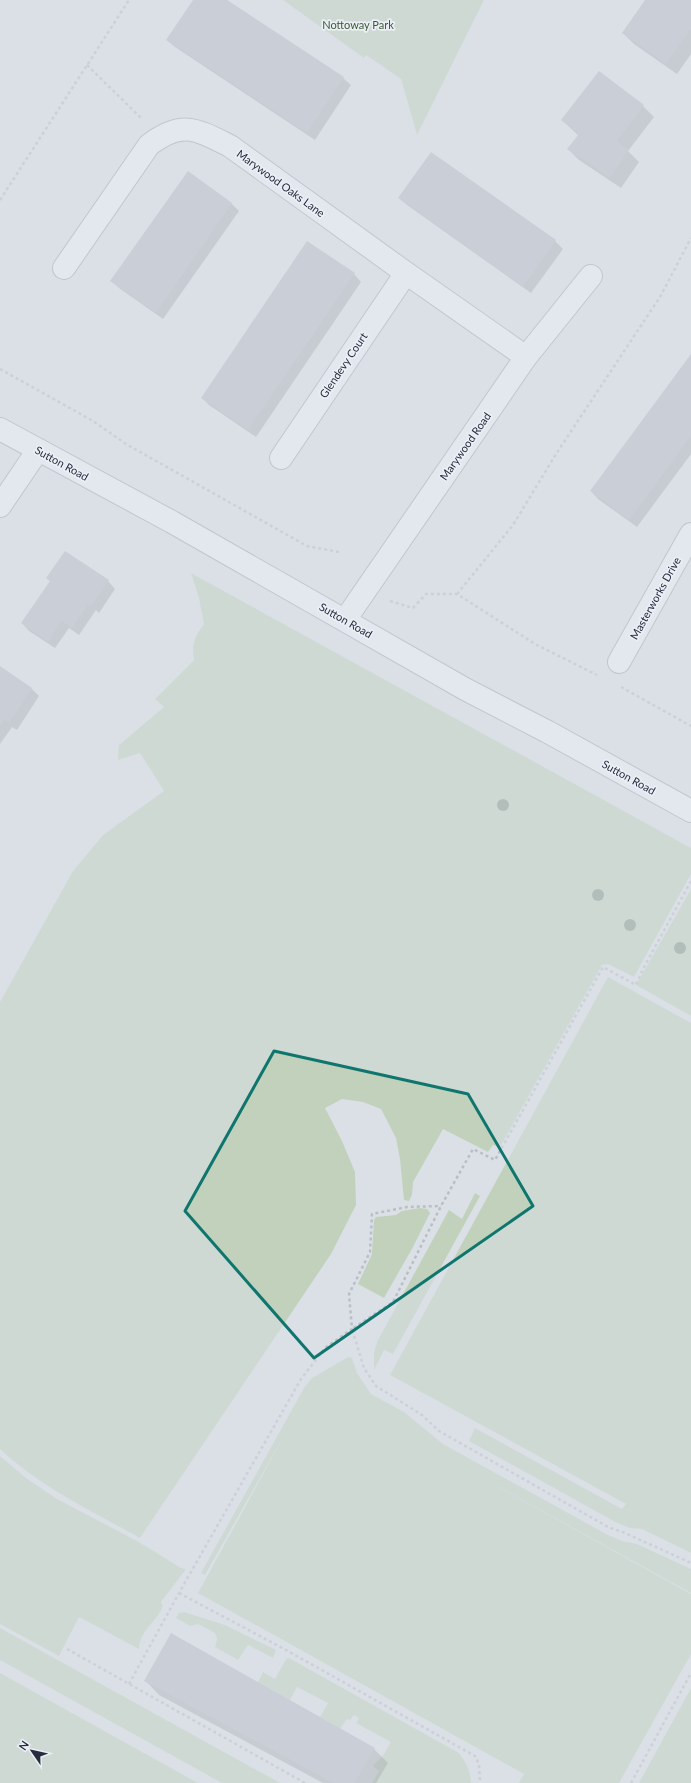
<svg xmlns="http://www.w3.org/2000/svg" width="691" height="1783" font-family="Lato,sans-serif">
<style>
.green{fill:#c1d1bc}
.shadow{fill:#0003}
.building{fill:#b3b9c4}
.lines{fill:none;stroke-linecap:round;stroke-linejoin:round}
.minor-casing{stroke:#a1a7b1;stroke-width:24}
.tertiary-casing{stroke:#a1a7b1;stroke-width:24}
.path{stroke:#babec5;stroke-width:2.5;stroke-dasharray:3 3;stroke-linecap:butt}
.minor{stroke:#eef1f5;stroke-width:22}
.tertiary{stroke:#eef1f5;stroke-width:22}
.tree{fill:#819683}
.marked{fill:none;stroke:#0f766e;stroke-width:3;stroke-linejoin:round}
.labels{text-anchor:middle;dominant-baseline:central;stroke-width:3.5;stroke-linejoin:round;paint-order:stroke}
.park-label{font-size:11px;fill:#385a31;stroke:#ebeff5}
.street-label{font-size:11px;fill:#252d3e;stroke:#ebeff5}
</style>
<rect width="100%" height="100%" fill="#dbe0e7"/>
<path class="green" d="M283 0H484L417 135 401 79 366 55 364 58Z
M191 573 691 848V874L634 977 608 964 602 965 500 1147 493 1145 488 1152 443 1129 413 1182 412 1195 409 1201 404 1200 400 1159 396 1138 381 1109 363 1102 342 1099 325 1108 342 1141 355 1172 356 1205 331 1254 140 1538C93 1512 39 1486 0 1449V1002L73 871 103 835 164 791 140 753 118 760 119 745 164 707 155 699 194 660C191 645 195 636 204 624L199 598Z
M691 889V1016L636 985Z
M608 977 691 1023V1553L642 1529 630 1528 617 1523 469 1441 475 1428 622 1509 626 1504 390 1375Z
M475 1193 480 1196 393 1354 384 1350 374 1370V1353L377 1342 449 1210 462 1219Z
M420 1208 427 1209 430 1213 413 1247 384 1298 358 1284 372 1254 374 1220 376 1217 396 1215 402 1211Z
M348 1357 352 1358 357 1373 371 1394 404 1412 443 1444 608 1535 622 1541 637 1544 691 1569V1593L479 1476 691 1594V1654L619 1783H519L524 1774 198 1593 286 1432 205 1575 201 1573 304 1388 312 1378Z
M0 1456 26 1478 57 1499 139 1542 181 1568 186 1569 161 1602 163 1606C156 1623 140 1630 139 1649L79 1617 59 1656 0 1624Z
M184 1612 225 1625 276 1650 273 1658 248 1645 238 1660 215 1647 217 1639 215 1633 198 1624 190 1626 176 1618 179 1613Z
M0 1628 280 1783H222L0 1660Z
M289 1658 459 1753C466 1763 471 1771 471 1783H372L379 1771 373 1766 384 1754 391 1742 356 1723 359 1718 354 1715 350 1720 347 1719 340 1729 320 1717 328 1703 297 1687 290 1700 258 1682 263 1672 275 1679 286 1659Z
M0 1673 198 1783H0Z
M691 1688V1783H639Z"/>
<path class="shadow" d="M194 0H226L343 78 351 85 315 140 175 47 167 40Z
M646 0H691V54L677 74 634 44 623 33Z
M599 72 643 106 654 117 628 151 639 162 621 188 579 160 568 149 579 136 562 120Z
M431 153 555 241 563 249 531 293 407 205 400 198Z
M188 173 232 204 239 211 163 319 119 288 112 281Z
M354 274 361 282 256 437 209 405 202 398Z
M691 355V454L637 527 598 499 591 491Z
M47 578 108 581 115 589 99 613 96 610 79 635 69 628 55 648 29 631 22 623 51 582Z
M0 667 32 689 39 696 17 730 12 727 0 744Z
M146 1681 374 1749 388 1763 376 1783H323L159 1695Z"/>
<path class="building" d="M193 0H227L344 77 307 133 166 40Z
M645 0H691V31L690 30 666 64 622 33Z
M599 71 644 105 617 141 629 150 610 178 567 149 579 134 561 120Z
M431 152 556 240 523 287 398 198Z
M188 171 232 203 156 313 110 281Z
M307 241 355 273 248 430 201 398Z
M691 354V436L629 520 590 491Z
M65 551 109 580 91 606 88 604 72 628 61 621 48 642 21 623 50 581 46 578Z
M0 666 32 688 9 723 4 720 0 726Z
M171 1633 375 1748 355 1783H333L144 1681Z"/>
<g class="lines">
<g class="minor-casing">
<path id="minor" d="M64 268 149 145C182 120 196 129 230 146L406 273 526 357
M281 458 406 273
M0 506 38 450
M345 620 526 357 591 276
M619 662 691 534"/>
</g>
<g class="tertiary-casing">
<path id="tertiary" d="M0 429 172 522 465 689 548 732 691 811"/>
</g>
<path class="path" d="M87 65 142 119
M0 200 129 0
M0 369 93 421 126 444 307 546 339 552
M457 594 513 525 556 454 660 297 691 238
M390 601 413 608 426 594H457L535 644 597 675
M621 687 691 726
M691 881 643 969 636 985 603 967 495 1160 473 1149 441 1206 393 1302 352 1329 364 1368 376 1386 422 1415 439 1431 608 1527 625 1533 691 1563
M179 1593 286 1650 475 1756 479 1764 480 1783
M67 1649 305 1783
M129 1684 179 1593 301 1379 325 1348 352 1329 349 1294 370 1252 372 1214 407 1207 441 1206
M631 1783 691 1673"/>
<use href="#minor" class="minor"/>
<use href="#tertiary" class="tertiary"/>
</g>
<g class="tree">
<circle cx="503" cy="805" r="6"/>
<circle cx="598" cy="895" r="6"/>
<circle cx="630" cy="925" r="6"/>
<circle cx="680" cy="948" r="6"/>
</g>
<path d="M0 0H691V1783H0ZM274 1051 468 1094 533 1206 314 1358 185 1211Z" fill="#dbe0e7" fill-opacity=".55" fill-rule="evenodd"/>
<path class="marked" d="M274 1051 468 1094 533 1206 314 1358 185 1211Z"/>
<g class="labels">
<g class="park-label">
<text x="358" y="24">Nottoway Park</text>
</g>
<g class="street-label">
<text transform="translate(281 183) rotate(36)">Marywood Oaks Lane</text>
<text transform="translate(343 365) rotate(-56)">Glendevy Court</text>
<text transform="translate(465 446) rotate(-55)">Marywood Road</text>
<text transform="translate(62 463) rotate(29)">Sutton Road</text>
<text transform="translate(655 598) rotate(-61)">Masterworks Drive</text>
<text transform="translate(346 620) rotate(30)">Sutton Road</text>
<text transform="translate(629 777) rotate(29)">Sutton Road</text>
</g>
</g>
<g transform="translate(32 1751) rotate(304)" stroke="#ebeff5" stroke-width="3" paint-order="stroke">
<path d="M0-3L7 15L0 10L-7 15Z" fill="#252d3e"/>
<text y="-6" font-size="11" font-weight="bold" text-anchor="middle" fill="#252d3e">N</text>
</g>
</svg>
